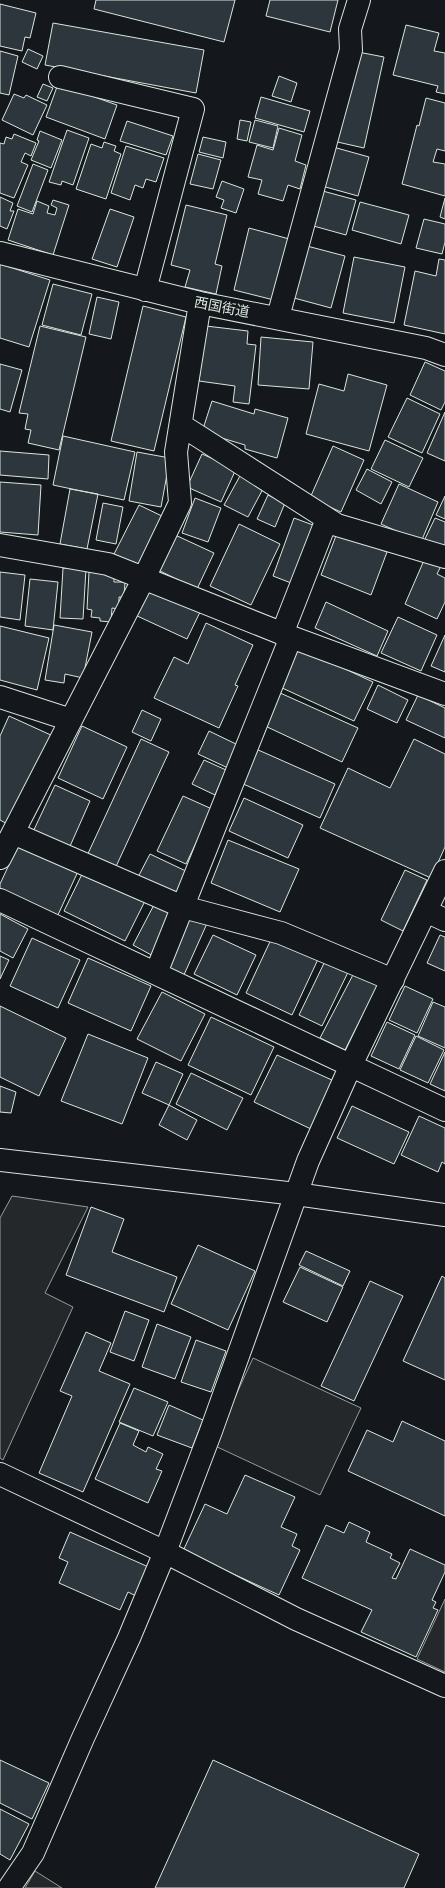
<svg xmlns="http://www.w3.org/2000/svg" width="445" height="1888" font-family="Jost,'Noto Sans JP',sans-serif">
<style>
.parking{fill:#24282b;stroke:#939e99}
.building{fill:#2c363c;stroke:#d8e6dc}
.lines{fill:none;stroke-linecap:round;stroke-linejoin:round}
.street-casing{stroke:#d8e6dc;stroke-width:24}
.secondary-casing{stroke:#d8e6dc;stroke-width:24}
.street{stroke:#14181c;stroke-width:22}
.secondary{stroke:#14181c;stroke-width:22}
.labels{text-anchor:middle;dominant-baseline:central;stroke-width:3;stroke-linejoin:round;paint-order:stroke}
.street-label{font-size:14px;fill:#d8e6dc;stroke:#14181c}
</style>
<rect width="100%" height="100%" fill="#14181c"/>
<path class="parking" d="M12 1196 88 1207 45 1293 73 1307 3 1460 0 1458V1218Z
M253 1358 361 1408 320 1495 213 1445Z
M445 1599V1672L417 1659Z
M35 1871 62 1888H25Z"/>
<path class="building" d="M96 0H235L224 42 94 9Z
M270 0H338L330 32 266 16Z
M0 4 36 13 30 38 25 37 22 51 0 46Z
M53 23 204 50 196 93 45 65Z
M406 25 439 33 434 51 445 53V94L436 92 438 86 393 75Z
M28 49 43 56 37 69 22 62Z
M0 51 18 56 9 95 0 93Z
M353 51 384 57 364 148 333 141Z
M279 76 297 83 291 102 272 96Z
M43 84 53 88 47 101 37 97Z
M58 84 117 105 105 139 46 117Z
M14 94 24 98 26 95 47 105 33 135 2 120Z
M261 97 310 111 304 132 255 118Z
M426 98 445 103V151L437 149 433 162 445 164V196L402 184 417 125 419 126Z
M240 120 251 122 247 141 237 139Z
M255 120 278 126 273 148 249 142Z
M127 121 173 136 166 155 120 141Z
M279 128 302 135 295 161 306 165 300 189 288 185 283 201 258 194 262 180 248 177 257 145 273 150Z
M67 130 89 138 73 185 62 181 61 185 49 182Z
M40 131 62 140 51 168 31 160 39 141 37 140Z
M14 134 36 143 31 156 25 153 21 162 28 165 14 198 0 193V143L4 144 6 137 12 139Z
M203 137 226 142 223 158 199 152Z
M104 142 116 146 114 151 121 154 106 199 76 189 91 144 102 148Z
M126 146 164 158 156 182 146 179 143 188 135 185 130 200 111 193Z
M333 147 369 157 358 196 322 186Z
M198 154 221 160 213 189 190 184Z
M33 164 48 170 32 212 17 206Z
M222 181 244 189 236 213 221 208 224 200 216 197Z
M319 190 356 200 346 235 310 225Z
M0 197 13 203 10 211H14L7 229 0 226Z
M445 198V219L440 217Z
M53 200 69 205 53 255 8 240 18 209 33 214 37 201 49 206 47 213 55 215 57 208 51 205Z
M360 202 409 215 401 244 352 230Z
M186 205 227 215 215 264 222 266 216 294 185 287 190 270 171 265Z
M110 209 134 217 117 267 92 259Z
M424 219 445 224V242L442 254 416 248Z
M249 228 293 240 278 301 234 290Z
M307 246 345 256 331 308 294 298Z
M354 257 405 267 394 323 343 313Z
M439 259 445 260V334L404 325 415 271 436 276Z
M0 264 50 280 29 347 0 338Z
M53 284 92 294 81 335 42 325Z
M97 297 119 302 111 339 89 334Z
M143 306 186 317 154 451 111 441Z
M40 326 86 337 59 450 28 443 31 430 25 429 28 414 19 413Z
M206 326 248 331 247 344 256 345 249 404 233 402 235 386 199 381Z
M261 337 313 342 309 389 258 385Z
M425 362 445 371V402L441 410 410 395Z
M0 364 22 370 10 412 0 409Z
M348 374 387 385 369 451 306 434 319 384 344 391Z
M407 398 440 414 422 453 388 437Z
M212 401 254 414 255 409 288 418 277 458 245 449V445L202 432Z
M445 412V461L427 453Z
M63 436 135 452 124 500 53 485Z
M385 440 423 458 409 487 371 469Z
M333 446 364 460 341 512 310 498Z
M0 451 49 455 48 479 0 475Z
M137 452 170 458 161 507 129 501Z
M202 454 236 469 221 502 187 487Z
M367 469 392 482 381 504 356 490Z
M241 474 264 487 248 517 224 505Z
M0 482 41 485 38 535 0 532Z
M399 484 438 502 421 542 381 524Z
M70 489 98 494 87 549 60 544Z
M268 495 285 503 275 527 257 519Z
M445 496V519L436 515Z
M195 498 221 508 208 542 182 533Z
M103 503 123 507 116 544 96 540Z
M139 505 166 518 141 568 114 554Z
M294 518 321 528 299 586 273 576Z
M435 518 445 522V552L424 541Z
M239 524 280 544 251 605 210 586Z
M337 533 387 552 371 595 321 575Z
M173 534 214 553 197 589 156 569Z
M425 558 441 566 437 574 445 578V602L437 619 405 604Z
M63 568 86 569 83 619 60 618Z
M0 572 25 575 20 620 0 617Z
M89 572 114 574V582H125L124 597H119V609L112 608 111 622 100 621V618L91 617 92 610 87 609Z
M30 579 58 582 53 630 25 626Z
M149 583 202 608 187 639 135 615Z
M326 602 388 631 377 656 315 628Z
M398 617 437 635 421 671 381 653Z
M206 623 253 645 235 685 238 686 219 728 154 698 174 657 188 664Z
M54 625 92 632 83 678 65 674 64 683 45 680Z
M0 626 49 638 37 690 0 680Z
M445 635V672L431 666Z
M298 647 373 682 354 721 280 687Z
M378 685 408 700 397 723 367 709Z
M278 692 358 728 342 762 263 725Z
M418 695 445 708V738L406 720Z
M142 710 161 719 151 741 132 732Z
M9 716 53 736 11 826 0 820V736Z
M82 726 127 747 103 799 58 778Z
M209 731 238 745 228 768 198 754Z
M141 739 169 752 113 873 85 860Z
M414 739 445 754V847L431 878 320 828 348 768 390 788Z
M256 749 335 784 320 818 241 783Z
M204 760 226 770 215 795 192 784Z
M55 785 90 801 67 853 31 836Z
M183 796 212 809 186 864 157 851Z
M244 798 303 825 288 858 229 831Z
M21 839 80 867 57 917 0 890V884Z
M228 840 299 869 280 912 211 883Z
M150 854 190 873 178 899 137 879Z
M85 868 147 897 125 941 64 911Z
M405 870 427 880 403 931 381 920Z
M156 901 179 913 155 957 133 945Z
M188 910 209 919 183 977 162 968Z
M0 914 28 929 13 958 0 951Z
M274 933 320 955 292 1015 246 993Z
M213 935 256 955 237 995 194 974Z
M440 935 445 937V971L427 963Z
M32 938 80 960 58 1008 10 986Z
M328 955 351 966 322 1026 299 1015Z
M0 956 9 960 0 979Z
M88 958 151 986 131 1031 68 1003Z
M356 969 380 981 345 1050 320 1038Z
M405 986 433 999 417 1033 389 1020Z
M162 992 205 1014 181 1061 137 1039Z
M433 1002 445 1007V1048L418 1036Z
M0 1006 66 1038 39 1096 0 1077Z
M211 1017 274 1047 251 1095 188 1065Z
M387 1022 415 1035 399 1069 371 1056Z
M88 1034 148 1058 122 1124 61 1101Z
M416 1036 444 1050 428 1083 400 1070Z
M445 1052V1091L430 1084Z
M277 1055 334 1081 311 1129 254 1102Z
M156 1062 183 1074 169 1105 142 1093Z
M191 1073 243 1098 227 1130 176 1104Z
M0 1086 16 1092 11 1113 0 1112Z
M169 1105 197 1120 187 1140 159 1125Z
M352 1106 409 1132 394 1164 337 1138Z
M419 1116 445 1128V1164L442 1162 438 1172 401 1155Z
M91 1207 124 1219 112 1252 177 1277 164 1312 66 1275Z
M198 1245 255 1271 228 1330 171 1304Z
M306 1251 350 1271 343 1286 299 1265Z
M300 1267 343 1287 327 1322 283 1302Z
M442 1276 445 1278V1380L403 1361Z
M370 1281 403 1296 354 1401 321 1386Z
M125 1311 149 1320 134 1361 110 1352Z
M157 1324 191 1337 175 1379 142 1367Z
M86 1332 111 1343 99 1371 130 1384 83 1492 39 1473 72 1396 60 1391Z
M196 1340 226 1351 211 1392 181 1382Z
M134 1388 168 1402 153 1436 119 1422Z
M169 1405 203 1420 192 1448 157 1435Z
M402 1421 445 1441V1516L348 1471 367 1430 393 1442Z
M120 1423 139 1431 133 1445 146 1452 148 1447 163 1454 156 1469 162 1471 148 1503 95 1479Z
M245 1475 295 1497 281 1527 297 1534 292 1546 300 1550 279 1595 183 1551 205 1504 227 1514Z
M349 1522 370 1532 366 1542 392 1554 390 1558 400 1563 392 1578 396 1579 410 1549 445 1565V1572L432 1600 436 1602 433 1608 438 1610 416 1657 361 1632 372 1610 302 1578 326 1525 344 1533Z
M70 1532 153 1569 140 1598 128 1592 120 1610 59 1583 68 1562 59 1558Z
M0 1760 49 1783 32 1819 0 1803Z
M213 1760 419 1854 404 1888H155Z
M0 1809 29 1824 10 1860 0 1854Z"/>
<g class="lines">
<g class="street-casing">
<path id="street" d="M60 77 193 109 145 290
M0 253 200 303 426 348 445 355
M278 317 351 50 350 29 359 0
M181 425 337 525 445 557
M0 545 108 564 291 637 445 694
M282 634 327 519
M0 697 71 720
M13 833 183 907 281 933 393 980
M0 858 144 578 180 503 176 452 200 303
M0 900 445 1110
M426 911 445 920
M156 973 291 637
M0 1474 165 1552 296 1619 445 1686
M9 1888 33 1853 83 1738 129 1638 165 1552 211 1431 308 1161 351 1065 445 871"/>
</g>
<g class="secondary-casing">
<path id="secondary" d="M0 1160 296 1194 445 1215"/>
</g>
<use href="#street" class="street"/>
<use href="#secondary" class="secondary"/>
</g>
<g class="labels">
<g class="street-label">
<text transform="translate(222 307) rotate(11)">西国街道</text>
</g>
</g>
</svg>
